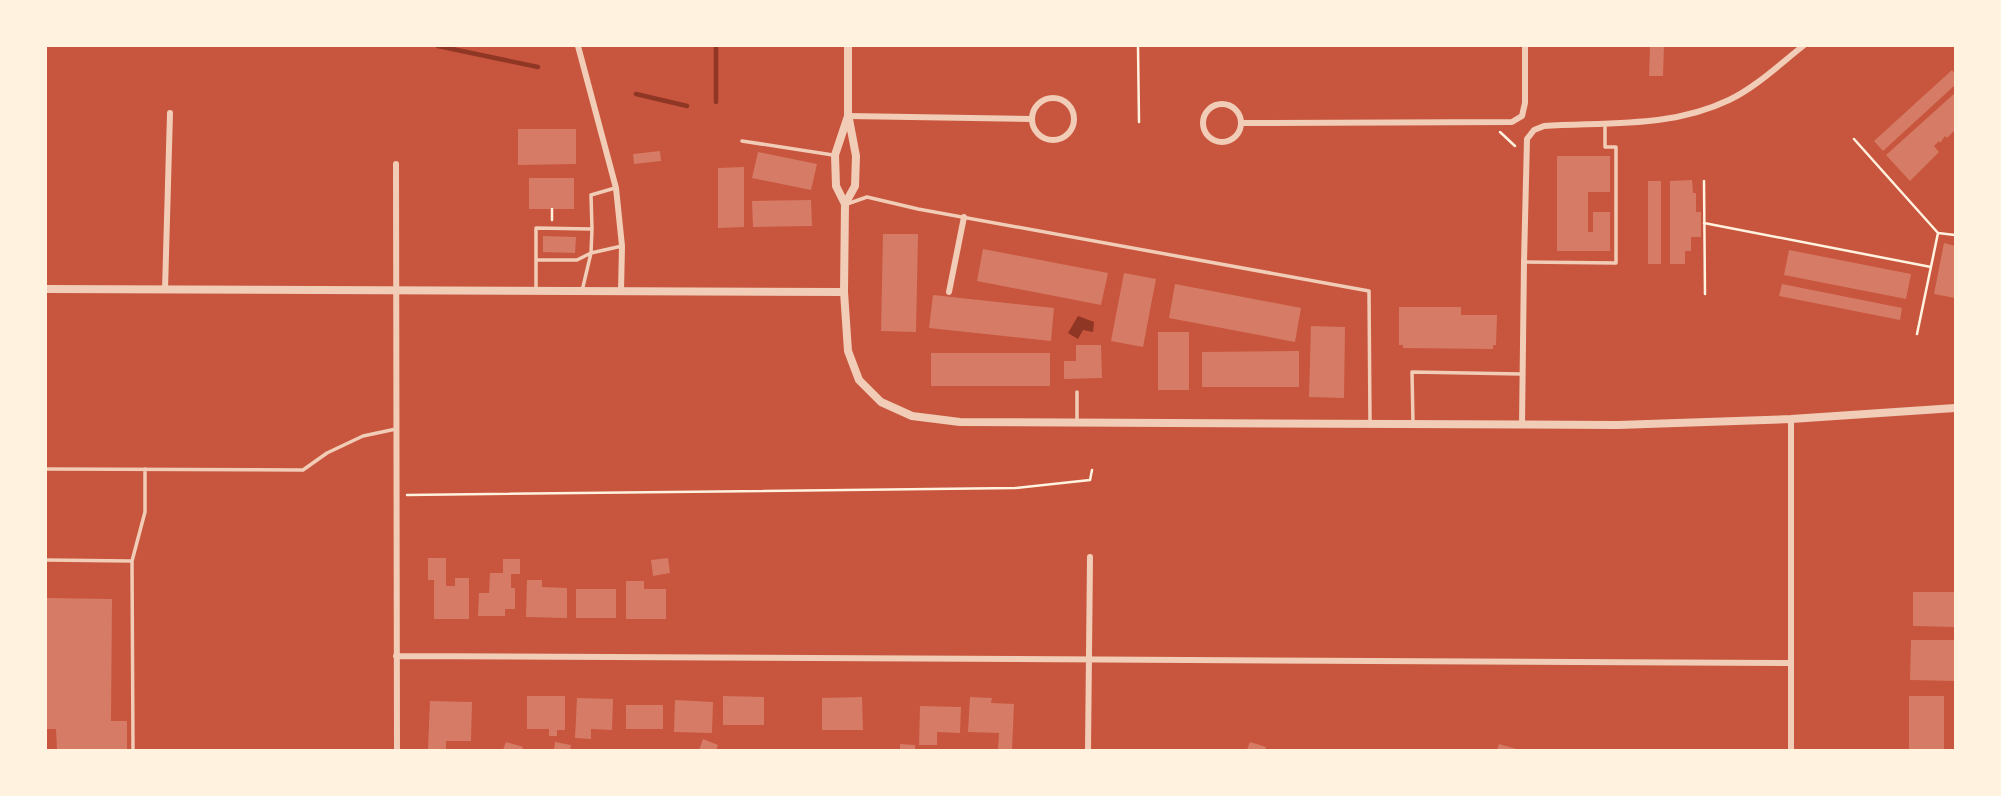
<svg xmlns="http://www.w3.org/2000/svg" width="2001" height="796" font-family="'PT Sans',sans-serif">
<style>
.water{fill:#8f3625}
.lines{fill:none;stroke-linecap:round;stroke-linejoin:round}
.stream{stroke:#8f3625;stroke-width:4.5}
.building{fill:#d67c66}
.path{stroke:#fff3e0;stroke-width:2.5}
.service{stroke:#f1ccb7;stroke-width:3.5}
.minor{stroke:#f1ccb7;stroke-width:6}
.tertiary{stroke:#f1ccb7;stroke-width:8}
</style>
<rect width="100%" height="100%" fill="#c8553d"/>
<path class="water" d="M1078 316 1094 322 1093 332 1083 330 1078 339 1068 333Z"/>
<g class="lines">
<path class="stream" d="M438 46 538 67
M636 94 687 106
M716 102V46"/>
</g>
<path class="building" d="M1650 46H1664L1663 76H1649Z
M1952 70 1955 74V85L1883 151 1874 141Z
M1955 93V130L1947 138 1945 136 1940 143 1939 141 1934 146 1939 152 1910 181 1886 155Z
M518 129H576V164L518 165Z
M660 151 661 161 634 164 633 154Z
M758 152 817 164 811 190 752 178Z
M1557 156H1610V192H1588V232H1593V212H1610V251H1557Z
M744 167V227L718 228V168Z
M529 178H574V209H529Z
M1692 180 1693 193H1696V212H1701V237H1691V251H1685V264H1670V181Z
M1648 181H1661V264H1648Z
M811 200 812 226 753 227 752 201Z
M883 234H918L916 332 881 331Z
M543 236 576 237 575 253 543 252Z
M1944 243 1955 246V298L1934 294Z
M983 249 1108 273 1101 305 977 281Z
M1789 250 1911 274 1906 299 1784 275Z
M1124 273 1156 279 1143 347 1111 341Z
M1175 284 1301 308 1295 342 1169 318Z
M1782 284 1902 308 1900 320 1779 296Z
M933 295 1054 308 1051 341 929 328Z
M1399 307H1461V315H1497L1496 345H1493V349L1403 348V345H1399Z
M1311 326 1345 327 1344 398 1309 397Z
M1158 332H1189V390H1158Z
M1076 345H1101L1102 378 1064 379V361H1076Z
M1299 351V387H1202V352Z
M931 353H1050V386H931Z
M428 558H446V586H455V578H469V619H434V580H428Z
M668 558 670 573 653 576 651 560Z
M503 559H520V574H511V588H515V609H505V616H478L479 593H489L490 573H503Z
M527 580H542V587L567 588V618L526 617Z
M626 581H644V589H666V619H626Z
M576 589H616V618H576Z
M1913 592H1955V627L1913 626Z
M46 598 112 599 111 721H127V750H57L56 729H46Z
M1911 640H1955V681L1910 680Z
M527 696H565V730H557V736H549V729H527Z
M723 696 764 697V725H723Z
M1909 696H1944V750H1909Z
M862 697 863 730H822V698Z
M970 697 992 698 991 703 1014 704 1012 750H998L999 733 968 732Z
M577 698 613 699 612 730 591 729V739L575 738Z
M675 700 713 702 712 733 674 732Z
M430 701 472 702 471 741H446V750H428Z
M626 705H663V729H626Z
M920 706 961 707 960 733 937 732V745H919Z
M703 739 718 745 716 750H699Z
M506 742 523 747 522 750H503Z
M555 742 571 745 570 750H554Z
M1250 742 1266 747 1265 750H1247Z
M900 744 915 745V750H900Z
M1499 744 1520 750H1497Z"/>
<g class="lines">
<path class="path" d="M1138 46 1139 122
M1500 132 1515 146
M1854 139 1938 233 1917 334
M1704 181 1705 294
M552 209V220
M1704 223 1931 267
M1938 233 1955 235
M407 495 1015 488 1090 480 1092 470"/>
<path class="service" d="M742 141 833 155
M847 204 867 197 918 209 1369 291 1370 423
M592 229 591 253 622 246
M536 260H577L591 253 582 291
M1524 262 1616 263V147H1605V123
M536 288V228L592 229 591 195 615 188
M1077 392V421
M1413 423 1412 372 1521 374
M46 469 303 470 327 453 363 436 396 429
M46 560 131 561
M133 750 132 561 145 512V469"/>
<path class="minor" d="M578 46 616 188 622 246 621 291
M1032 119a21 21 0 1 1 42 0a21 21 0 1 1-42 0Z
M1203 123a19 19 0 1 1 38 0a19 19 0 1 1-38 0Z
M848 116 1031 119
M1241 123 1512 122 1522 116 1525 103V46
M396 164 397 750
M165 290 170 113
M949 292 964 217
M1522 425 1524 262 1527 139 1534 130 1544 126C1607 122 1671 128 1729 100 1756 87 1780 64 1803 46
M396 656 1790 663
M1088 750 1090 557
M1791 750V419"/>
<path class="tertiary" d="M848 46V116L835 155 836 186 845 204 844 292 848 351 859 380 881 402 912 416 960 422 1618 425 1791 419 1955 408
M845 204 855 186 856 156 849 119
M46 289 844 292"/>
</g>
<rect width="2001" height="796" fill="none" stroke="#fff3e0" stroke-width="94"/>
</svg>
